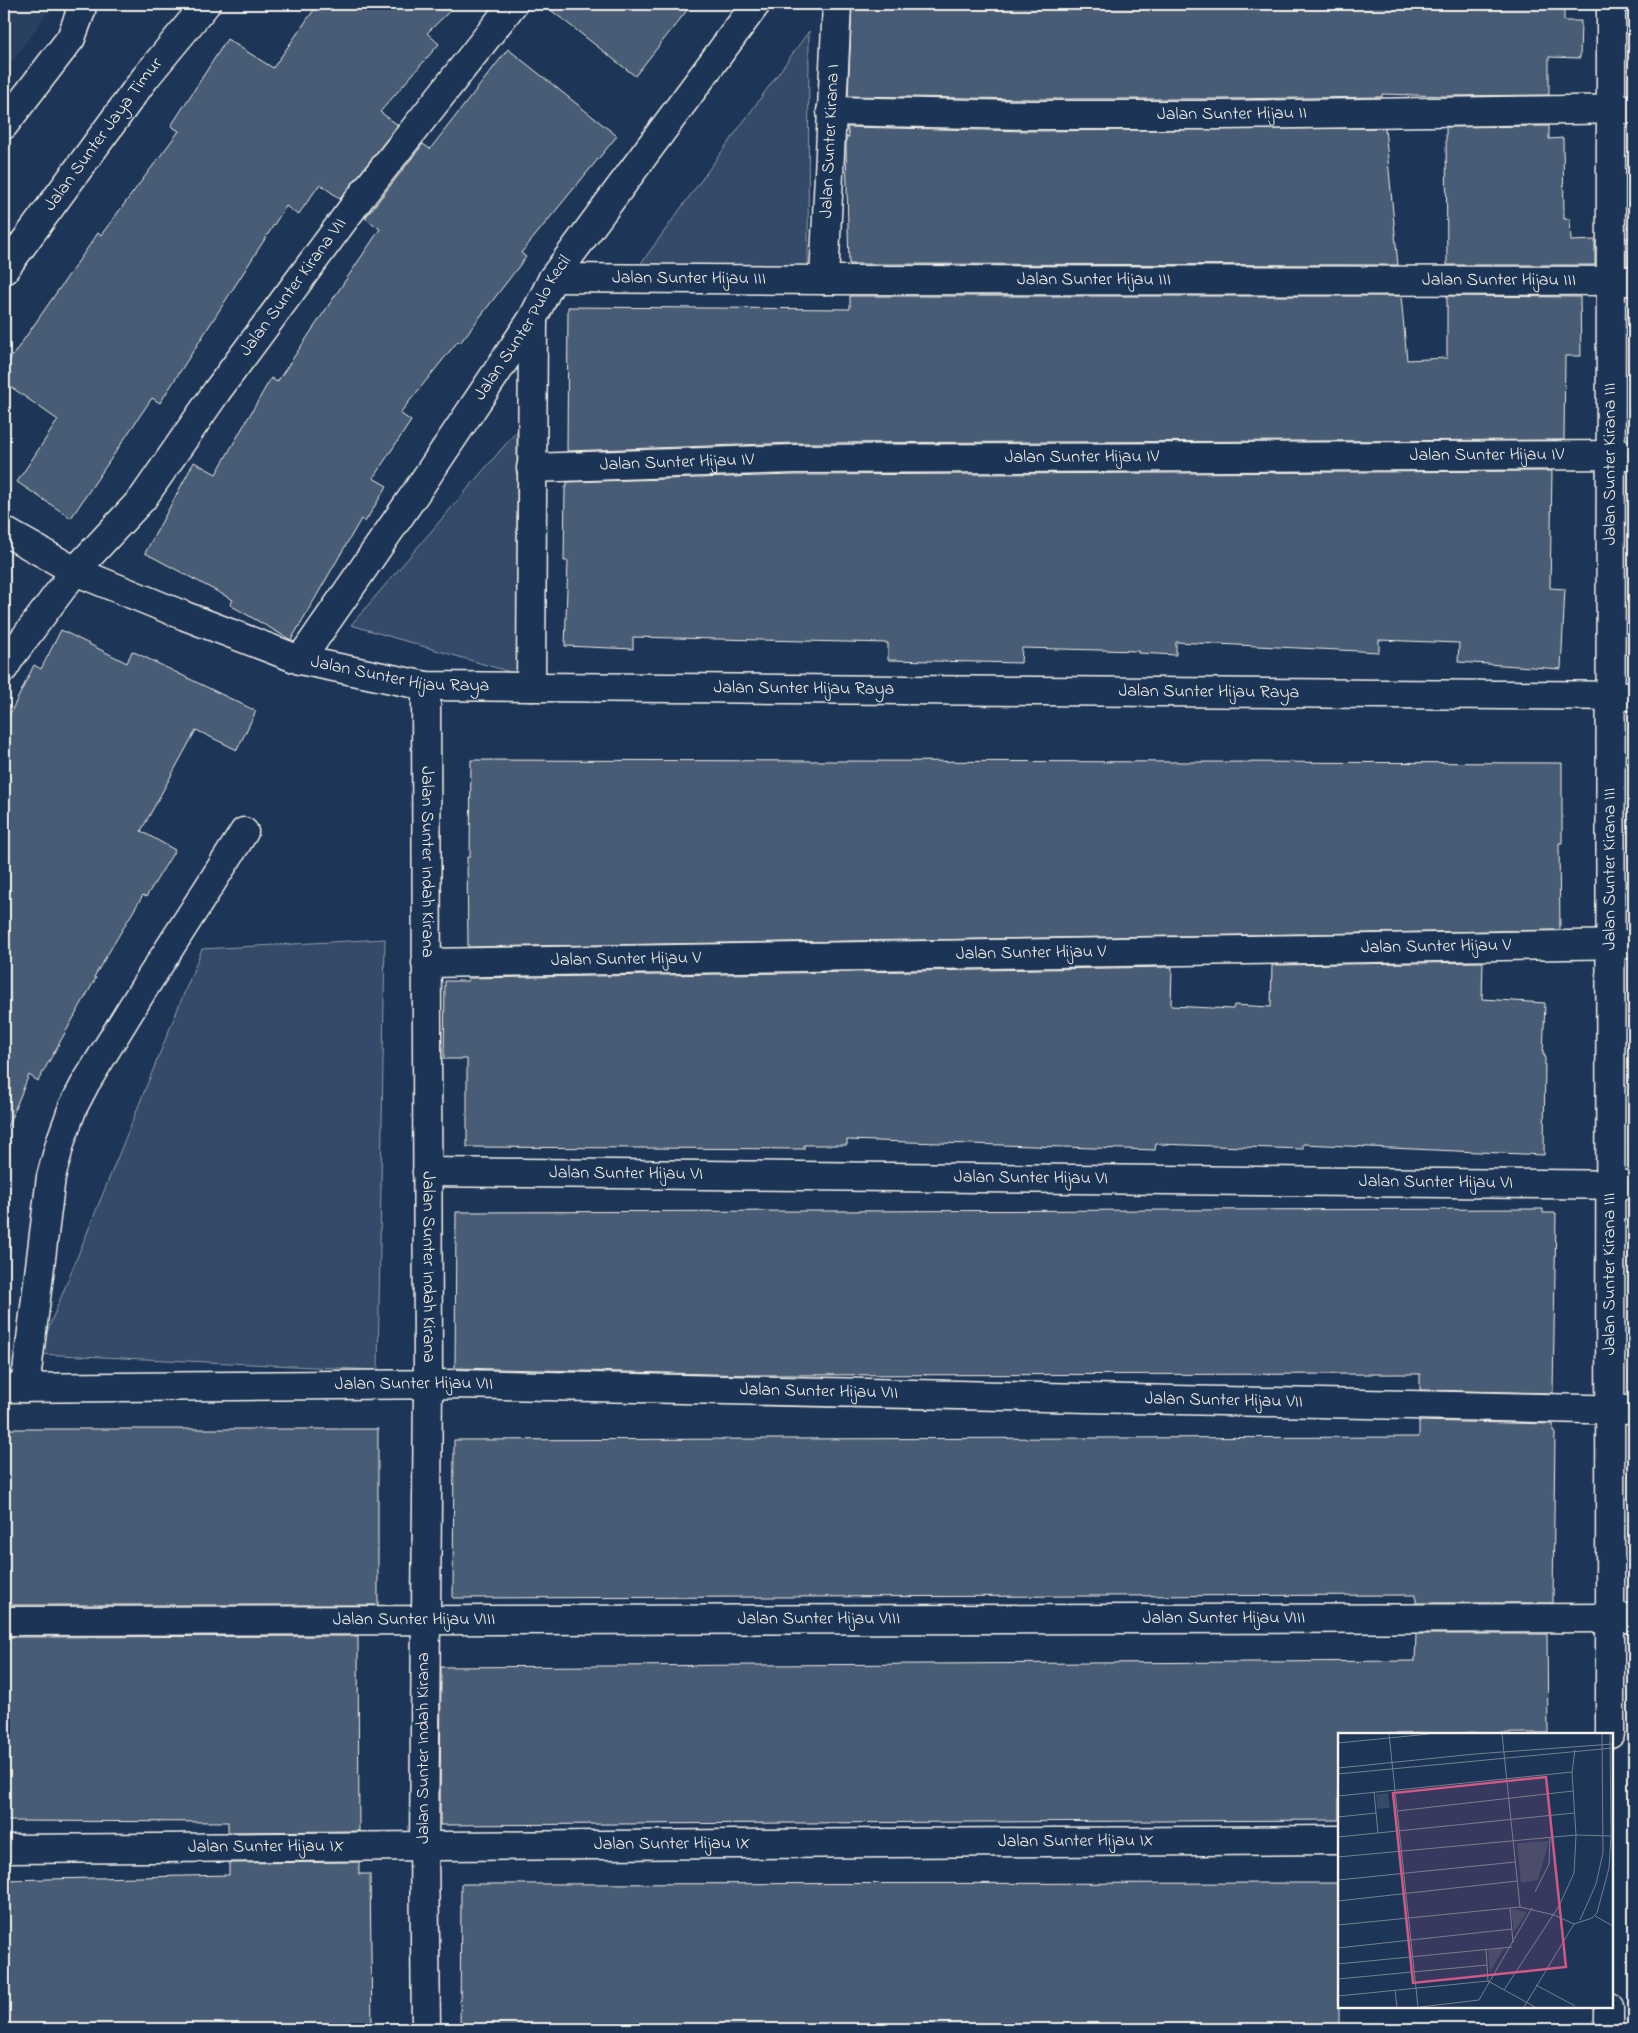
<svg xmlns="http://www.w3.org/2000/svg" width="1638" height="2033" font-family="'Indie Flower',sans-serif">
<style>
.built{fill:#2a4060}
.green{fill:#354a67;stroke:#949ea8}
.building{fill:#485b74;stroke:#f4f1e8}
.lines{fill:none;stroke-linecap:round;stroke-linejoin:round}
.minor-casing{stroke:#f4f1e8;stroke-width:31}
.minor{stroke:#1d3557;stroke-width:28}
.labels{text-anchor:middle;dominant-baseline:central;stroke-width:4.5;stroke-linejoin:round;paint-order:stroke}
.street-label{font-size:18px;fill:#f4f1e8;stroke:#1d3557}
.inset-road{fill:none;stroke:#738091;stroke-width:1}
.view{fill:#d15985;fill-opacity:0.15;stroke:#d15985;stroke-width:2.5}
.inset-edge{fill:none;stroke:#f4f1e8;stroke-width:2.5}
</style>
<rect width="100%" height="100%" fill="#1d3557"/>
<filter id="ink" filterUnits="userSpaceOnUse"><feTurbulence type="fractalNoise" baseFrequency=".02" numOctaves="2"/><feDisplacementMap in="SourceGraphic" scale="10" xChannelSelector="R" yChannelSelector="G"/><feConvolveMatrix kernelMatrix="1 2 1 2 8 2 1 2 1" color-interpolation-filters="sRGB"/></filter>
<g filter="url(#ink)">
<path class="built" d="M4 4H54L4 73Z"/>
<path class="green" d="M809 31 808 266 637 269Z
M517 431V674L351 625Z
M385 939 378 1370 38 1354 202 949Z"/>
<path class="building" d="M318 4H457L427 33 439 44 380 112 398 125 340 199 320 184 298 215 286 206 160 403 152 398 71 518 17 482 58 420 4 382V368L98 233 101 235 179 131 171 126 227 39 273 68Z
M543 4H692L635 76Z
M852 4H1564V21H1581L1580 58 1549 57V95L1446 96 1382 94V97L1221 99H1030L848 96Z
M508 49 617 136 521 253 526 257 460 343 458 341 400 413 411 421 373 478 387 486 365 522 361 519 291 640 230 605 233 600 145 553 194 462 216 474 271 378 277 382 380 229 365 218 423 144 430 149Z
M1549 126V139L1563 138 1564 219H1570L1571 241 1595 240V265H1447L1446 127Z
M847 127 1030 131 1385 128 1398 265 849 264 846 150V137H849Z
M1626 238H1634V265H1626Z
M850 296H1401L1407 360 1447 358V296L1580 297 1581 356H1565L1564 440 795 443 567 451 568 307 850 309Z
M1552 471 1550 588 1565 589 1561 669 1458 662 1459 643 1379 640V652L1176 642V655L1138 653V651L1022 648 1021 663 888 660V643L633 637V649L565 646 568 561H564L565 487H567V482L795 475Z
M61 630 127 663 132 651 256 711 237 750 196 730 141 831 175 850 146 897 143 895 94 977 96 978 38 1081 29 1075 4 1135V726L34 665 41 669Z
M471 760 1562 763V843H1559L1560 930 468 947 467 857H470Z
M1483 962 1482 999 1545 1003 1543 1055H1545L1544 1155 1303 1144V1149L1156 1144 1155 1150 847 1140V1145H804V1149L467 1147V1059H444L445 981H468V978L1172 967 1171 1006 1233 1009 1234 1005 1271 1007 1272 965Z
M1543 1209V1213H1556L1553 1393 1420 1390V1374L753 1375 455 1368 456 1212Z
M1419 1421 1553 1424V1432H1555L1553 1603H1416V1595L453 1598 454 1440 1419 1437Z
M4 1429H378V1605H4Z
M1416 1634H1547L1548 1733 1339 1734V1820L440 1825 441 1667 1415 1661Z
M358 1636 359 1831 228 1832V1822L4 1821V1637Z
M359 1862V1874H370L372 2029H4V1880L229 1875V1863Z
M1339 1883V2029H460L461 1884Z"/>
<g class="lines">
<g class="minor-casing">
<g id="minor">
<path id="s1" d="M831 111 1030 115H1221L1634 109"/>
<path d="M4 125 71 38 81 11 78 4"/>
<path id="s2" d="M4 270 145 78 206 4"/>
<path id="s3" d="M553 278 824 280 1634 281"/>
<path id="s4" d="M824 280 837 4"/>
<path id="s5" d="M531 468 795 459 1634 455"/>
<path id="s6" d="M4 531 75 571 185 616 300 660 426 686 1634 696"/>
<path id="s7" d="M300 660 417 491 533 318 553 278 756 4"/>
<path id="s8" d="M4 668 12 655 75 571 143 498 217 391 360 198 513 4"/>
<path id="s9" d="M426 686 428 1384 424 1847 426 2029"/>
<path d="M531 687 533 318"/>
<path id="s10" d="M426 963 1634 944"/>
<path id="s11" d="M427 1172 1634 1185"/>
<path id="s12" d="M4 1388 456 1384 1634 1410"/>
<path d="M25 1388 51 1177 61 1140 73 1107 85 1084 144 988 244 832"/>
<path id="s13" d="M4 1621 1634 1618"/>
<path id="s14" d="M1610 1734 1611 4"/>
<path id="s15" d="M4 1849 1339 1840"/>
<path d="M1609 2029V2007"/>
</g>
</g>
<use href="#minor" class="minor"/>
</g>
</g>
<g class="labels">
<g class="street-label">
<text stroke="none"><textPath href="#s1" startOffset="401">Jalan Sunter Hijau II</textPath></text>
<text stroke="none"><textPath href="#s2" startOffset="168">Jalan Sunter Jaya Timur</textPath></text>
<text stroke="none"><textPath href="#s4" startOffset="139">Jalan Sunter Kirana I</textPath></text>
<text stroke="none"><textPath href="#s3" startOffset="136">Jalan Sunter Hijau III</textPath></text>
<text stroke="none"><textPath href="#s3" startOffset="541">Jalan Sunter Hijau III</textPath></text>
<text stroke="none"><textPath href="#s3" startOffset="946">Jalan Sunter Hijau III</textPath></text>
<text stroke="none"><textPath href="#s8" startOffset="479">Jalan Sunter Kirana VII</textPath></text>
<text stroke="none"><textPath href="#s7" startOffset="400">Jalan Sunter Pulo Kecil</textPath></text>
<text stroke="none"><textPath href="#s5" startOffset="956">Jalan Sunter Hijau IV</textPath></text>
<text stroke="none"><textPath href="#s5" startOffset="551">Jalan Sunter Hijau IV</textPath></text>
<text stroke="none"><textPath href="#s5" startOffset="146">Jalan Sunter Hijau IV</textPath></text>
<text stroke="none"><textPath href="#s14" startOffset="1270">Jalan Sunter Kirana III</textPath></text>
<text stroke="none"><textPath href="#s6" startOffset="425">Jalan Sunter Hijau Raya</textPath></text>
<text stroke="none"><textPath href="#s6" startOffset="830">Jalan Sunter Hijau Raya</textPath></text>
<text stroke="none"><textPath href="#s6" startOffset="1235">Jalan Sunter Hijau Raya</textPath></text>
<text stroke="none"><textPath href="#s9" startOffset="176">Jalan Sunter Indah Kirana</textPath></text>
<text stroke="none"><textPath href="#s14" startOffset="865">Jalan Sunter Kirana III</textPath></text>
<text stroke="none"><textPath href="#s10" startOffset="1010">Jalan Sunter Hijau V</textPath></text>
<text stroke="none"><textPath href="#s10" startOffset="605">Jalan Sunter Hijau V</textPath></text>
<text stroke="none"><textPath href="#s10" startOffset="200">Jalan Sunter Hijau V</textPath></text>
<text stroke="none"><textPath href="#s11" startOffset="199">Jalan Sunter Hijau VI</textPath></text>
<text stroke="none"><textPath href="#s11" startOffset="604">Jalan Sunter Hijau VI</textPath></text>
<text stroke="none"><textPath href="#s11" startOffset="1009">Jalan Sunter Hijau VI</textPath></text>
<text stroke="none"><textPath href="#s9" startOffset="581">Jalan Sunter Indah Kirana</textPath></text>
<text stroke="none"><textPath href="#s14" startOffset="460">Jalan Sunter Kirana III</textPath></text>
<text stroke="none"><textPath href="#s12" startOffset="410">Jalan Sunter Hijau VII</textPath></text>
<text stroke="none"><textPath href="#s12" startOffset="815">Jalan Sunter Hijau VII</textPath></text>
<text stroke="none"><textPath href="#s12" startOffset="1220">Jalan Sunter Hijau VII</textPath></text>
<text stroke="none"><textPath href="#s13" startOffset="1220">Jalan Sunter Hijau VIII</textPath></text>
<text stroke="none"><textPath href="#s13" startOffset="410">Jalan Sunter Hijau VIII</textPath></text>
<text stroke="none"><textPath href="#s13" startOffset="815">Jalan Sunter Hijau VIII</textPath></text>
<text transform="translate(424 1748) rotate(-90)">Jalan Sunter Indah Kirana</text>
<text stroke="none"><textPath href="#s15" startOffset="1072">Jalan Sunter Hijau IX</textPath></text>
<text stroke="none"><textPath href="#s15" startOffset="668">Jalan Sunter Hijau IX</textPath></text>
<text stroke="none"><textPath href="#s15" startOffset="262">Jalan Sunter Hijau IX</textPath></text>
</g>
</g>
<g transform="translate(1338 1733)">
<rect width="275" height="275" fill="#1d3557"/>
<path d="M50 60 52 75 39 76 38 61ZM211 108 200 147 183 150 179 110ZM173 176 189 179 176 199ZM166 215 152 239 150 217Z" fill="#354a67"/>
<path class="inset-road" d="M51 1 80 274M164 1 182 174M0 10 91 1M0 35 137 21 275 11M0 41 275 15M36 59 40 100M0 63 234 39M59 78 235 58M0 84 38 80M0 104 236 80M0 124 238 102 273 103M0 147 177 129M197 159 211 131 212 104M0 168 179 148M172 175 175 210M257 183 275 193M242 187 258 151 265 120 264 1M0 192 182 174 216 182 236 191M0 215 174 196M148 216 150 248 197 274M0 231 174 214M0 246 149 232M198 252 237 273M166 257 221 173 236 140 238 102 234 39 237 17M57 258 59 274M0 263 150 248M82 274 141 267 194 175M186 274 236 191 254 185 259 180 271 135 273 103 272 1"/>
<path class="view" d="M208 44 228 234 75 250 55 60Z"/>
<rect width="275" height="275" class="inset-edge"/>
</g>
<rect width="1638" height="2033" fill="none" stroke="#1d3557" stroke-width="20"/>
<rect x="10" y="10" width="1618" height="2013" fill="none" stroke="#f4f1e8" stroke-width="2" filter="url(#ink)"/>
</svg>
